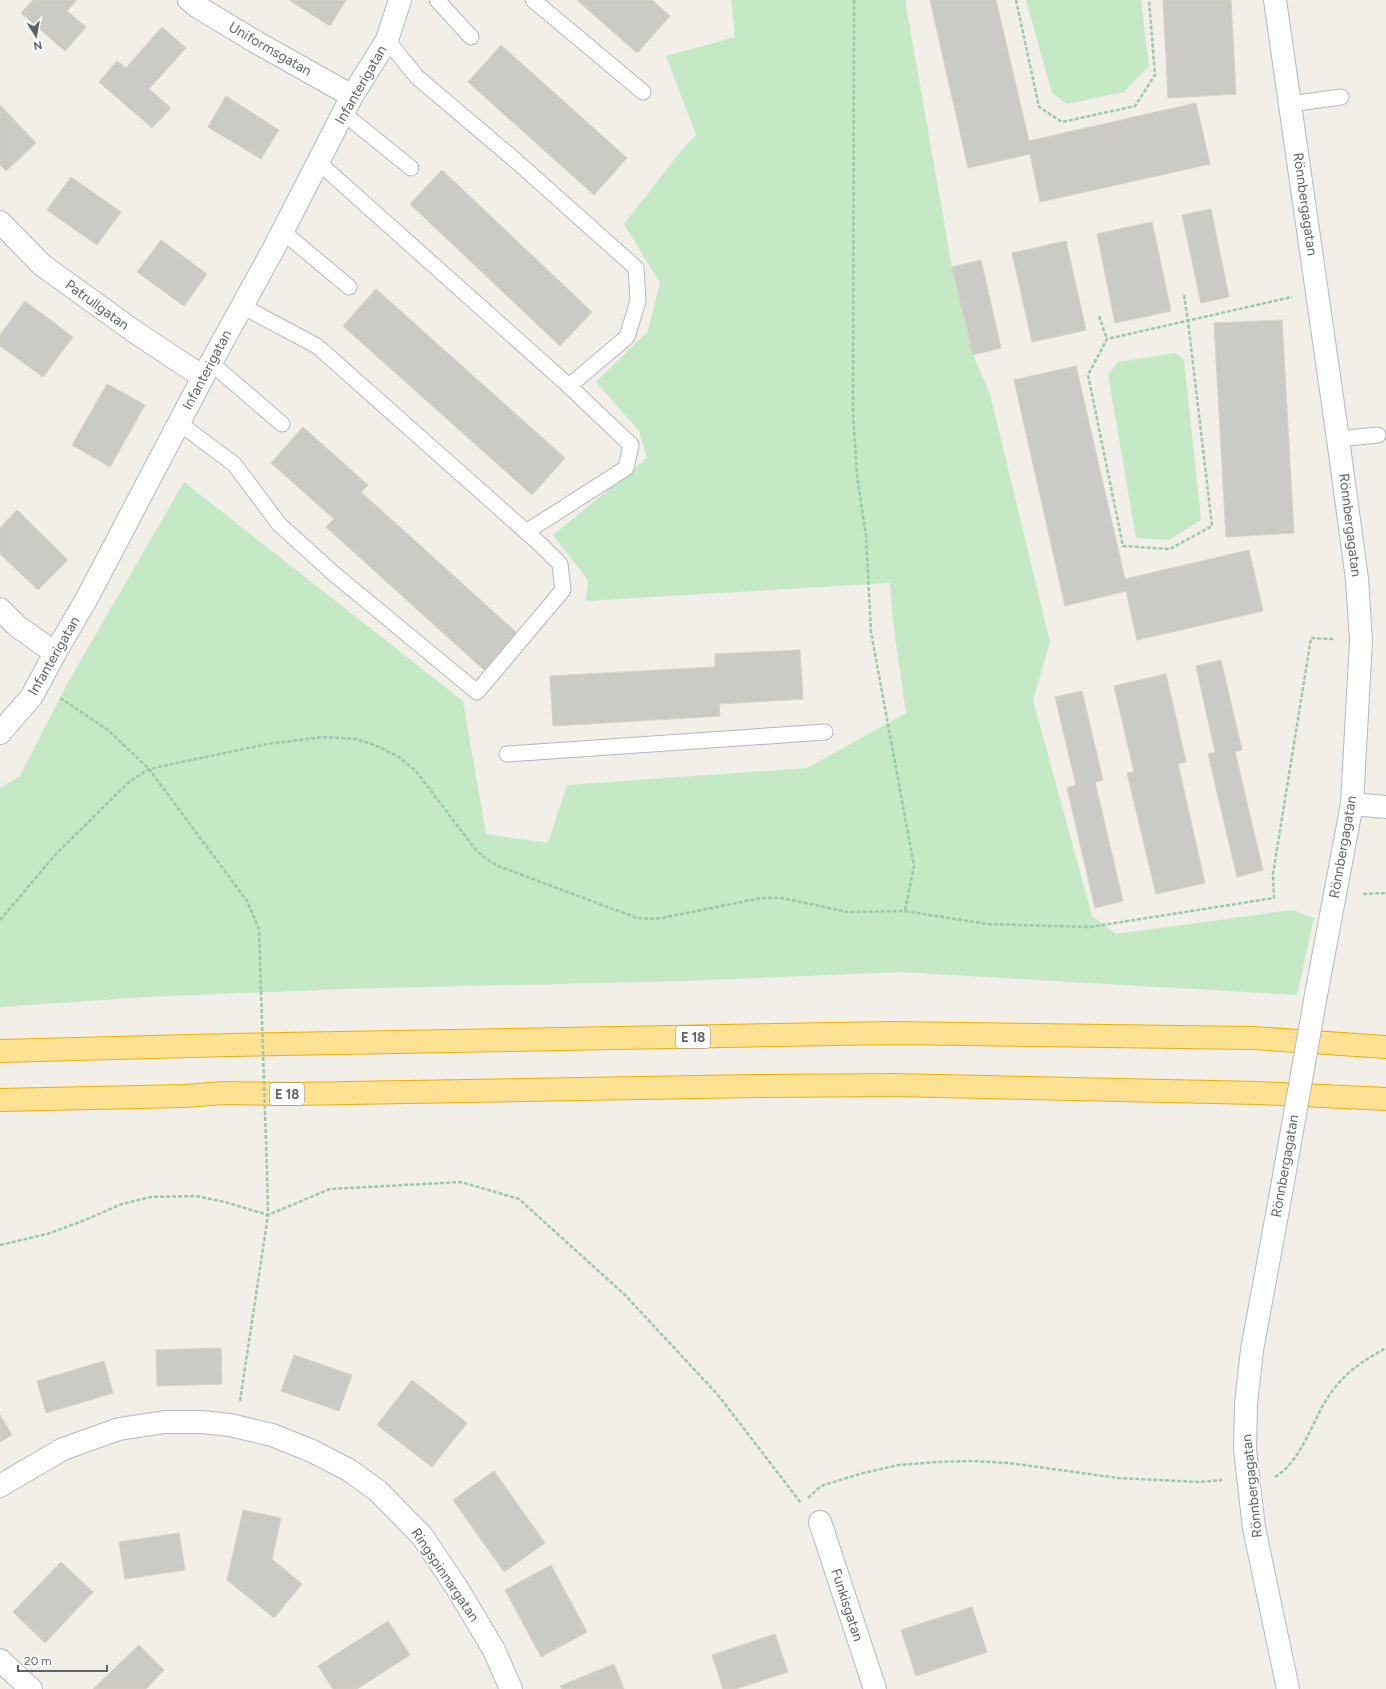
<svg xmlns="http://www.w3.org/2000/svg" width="1386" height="1689" font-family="Figtree,sans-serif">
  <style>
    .green { fill: #c5e8c5 }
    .building { fill: #cccac5; stroke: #d6d1c6 }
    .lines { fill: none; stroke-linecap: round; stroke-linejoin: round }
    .service-casing { stroke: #b5b8bc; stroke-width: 17 }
    .minor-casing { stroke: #b5b8bc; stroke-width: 24 }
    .tertiary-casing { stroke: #b5b8bc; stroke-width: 24 }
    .motorway-casing { stroke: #f9ab00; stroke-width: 24 }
    .path { stroke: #9cc7a9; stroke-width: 2.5; stroke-dasharray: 4 2; stroke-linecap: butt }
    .service { stroke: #fff; stroke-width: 15 }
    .minor { stroke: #fff; stroke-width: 22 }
    .tertiary { stroke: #fff; stroke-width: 22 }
    .motorway { stroke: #fde293; stroke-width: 22 }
    .tertiary-bridge-casing { stroke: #b5b8bc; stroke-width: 24; stroke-linecap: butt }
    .path-bridge { stroke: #9cc7a9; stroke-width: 2.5; stroke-dasharray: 4 2; stroke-linecap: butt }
    .tertiary-bridge { stroke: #fff; stroke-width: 22 }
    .labels { text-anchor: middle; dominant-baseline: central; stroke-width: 3.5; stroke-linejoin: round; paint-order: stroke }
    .shield { fill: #fff; stroke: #8f9295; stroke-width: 1 }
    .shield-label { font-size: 13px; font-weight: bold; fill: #5f6368 }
    .street-label { font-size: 14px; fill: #5f6368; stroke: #fff }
  </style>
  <rect width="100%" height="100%" fill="#f1efe8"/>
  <g class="green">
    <path d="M 731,0 L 905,0 L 952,267 L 973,355 L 990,394 L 1050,642 L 1033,700 L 1092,916 L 1116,934 L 1292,910 L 1314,918 L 1297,995 L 901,972 L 684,981 L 344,989 L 147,997 L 0,1007 L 0,788 L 20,776 L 67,684 L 184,482 L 463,701 L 486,834 L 548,843 L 567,785 L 807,768 L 906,713 L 893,622 L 890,583 L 586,601 L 588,580 L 553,535 L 647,458 L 639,431 L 596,382 L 648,331 L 660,283 L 624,224 L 681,151 L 696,135 L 666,56 L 735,37 Z"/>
    <path d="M 1026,0 L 1141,0 L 1149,66 L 1124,92 L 1067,104 L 1052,93 Z"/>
    <path d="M 1176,353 L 1184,360 L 1201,520 L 1169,540 L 1136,538 L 1108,374 L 1118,362 Z"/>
  </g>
  <g class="building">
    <path d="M 33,0 L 77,0 L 67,11 L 86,27 L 65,51 L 21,13 Z"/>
    <path d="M 289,0 L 346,0 L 330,26 Z"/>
    <path d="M 577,0 L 652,0 L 670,16 L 637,53 Z"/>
    <path d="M 930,0 L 996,0 L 1029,141 L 1196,103 L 1210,164 L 1040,202 L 1030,154 L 968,168 Z"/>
    <path d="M 1163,0 L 1231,0 L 1236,94 L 1168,98 Z"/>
    <path d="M 162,27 L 186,48 L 149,89 L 171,108 L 152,128 L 99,82 L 117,61 L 126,68 Z"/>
    <path d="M 501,45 L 627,158 L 594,195 L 468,82 Z"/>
    <path d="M 226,96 L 279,130 L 261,159 L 208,127 Z"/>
    <path d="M 0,105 L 36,143 L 6,171 L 0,165 Z"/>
    <path d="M 442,170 L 592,312 L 560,346 L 410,204 Z"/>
    <path d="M 71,177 L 121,212 L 97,245 L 47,210 Z"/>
    <path d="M 1211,209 L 1229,297 L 1201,303 L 1182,215 Z"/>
    <path d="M 1152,222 L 1171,311 L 1115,323 L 1097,234 Z"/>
    <path d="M 161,240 L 207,274 L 184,306 L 137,272 Z"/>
    <path d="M 1066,241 L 1086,330 L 1032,342 L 1012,253 Z"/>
    <path d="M 981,260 L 1001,348 L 973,355 L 952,267 Z"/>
    <path d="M 376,289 L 565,458 L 532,495 L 343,326 Z"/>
    <path d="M 25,301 L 73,337 L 43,377 L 0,346 L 0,335 Z"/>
    <path d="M 1282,320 L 1294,533 L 1226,537 L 1214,323 Z"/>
    <path d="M 1076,366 L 1125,579 L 1249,550 L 1263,611 L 1137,640 L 1126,591 L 1065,606 L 1014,380 Z"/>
    <path d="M 107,384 L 145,405 L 110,467 L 72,445 Z"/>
    <path d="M 303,427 L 368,485 L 361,492 L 517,633 L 484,670 L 326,527 L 334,519 L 271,463 Z"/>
    <path d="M 17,510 L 68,560 L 38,590 L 0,554 L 0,528 Z"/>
    <path d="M 800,650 L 803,699 L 719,704 L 720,716 L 553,726 L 550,676 L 715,667 L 715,654 Z"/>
    <path d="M 1221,660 L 1242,750 L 1235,752 L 1263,870 L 1237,877 L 1208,754 L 1215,752 L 1196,666 Z"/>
    <path d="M 1166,674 L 1186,762 L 1178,764 L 1205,883 L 1156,894 L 1127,773 L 1134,772 L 1114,686 Z"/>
    <path d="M 1082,691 L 1103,780 L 1095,782 L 1123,901 L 1095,908 L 1067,788 L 1076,785 L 1055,697 Z"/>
    <path d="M 221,1348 L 222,1384 L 157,1386 L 156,1350 Z"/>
    <path d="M 294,1355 L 352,1375 L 339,1411 L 281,1391 Z"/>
    <path d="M 104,1361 L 113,1393 L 46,1413 L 37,1381 Z"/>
    <path d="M 412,1380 L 467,1423 L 432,1467 L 377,1425 Z"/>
    <path d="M 0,1415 L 12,1435 L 0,1442 Z"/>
    <path d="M 494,1471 L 545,1543 L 504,1572 L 453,1500 Z"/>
    <path d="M 243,1510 L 281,1518 L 272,1559 L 302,1584 L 274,1618 L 227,1580 Z"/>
    <path d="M 179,1533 L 185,1570 L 125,1579 L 119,1542 Z"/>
    <path d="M 61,1562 L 93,1592 L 45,1643 L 13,1612 Z"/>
    <path d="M 551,1565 L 587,1632 L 541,1657 L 505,1590 Z"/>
    <path d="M 972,1607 L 987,1652 L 916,1676 L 901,1630 Z"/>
    <path d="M 388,1621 L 410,1655 L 357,1689 L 333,1689 L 318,1666 Z"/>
    <path d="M 775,1634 L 788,1672 L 736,1689 L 723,1689 L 712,1655 Z"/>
    <path d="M 139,1645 L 164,1670 L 146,1689 L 93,1689 Z"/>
    <path d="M 614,1664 L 624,1689 L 562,1689 L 560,1686 Z"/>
  </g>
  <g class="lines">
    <defs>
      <g id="service">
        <path d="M 437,0 L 471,37"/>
        <path d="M 533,0 L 643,92"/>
        <path d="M 387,40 L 417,77 L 515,160 L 636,268 L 638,301 L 627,337 L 569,386"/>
        <path d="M 1290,104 L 1341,97"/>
        <path d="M 343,113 L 411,168"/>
        <path d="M 318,162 L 569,386 L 631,445 L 626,468 L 526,532"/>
        <path d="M 282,231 L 349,287"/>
        <path d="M 211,363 L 282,424"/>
        <path d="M 179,423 L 234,464 L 279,524 L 333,573 L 477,692 L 563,590 L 560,564 L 540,544 L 317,346 L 242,306"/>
        <path d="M 1338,439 L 1378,435"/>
        <path d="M 507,754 L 825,732"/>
      </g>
      <g id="minor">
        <path d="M 189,0 L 198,7 L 256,42 L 352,96"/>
        <path d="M 0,222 L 42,265 L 135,332 L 203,377"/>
        <path d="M 0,609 L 17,626 L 55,653"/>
        <path d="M 0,733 L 32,696 L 55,653 L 86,600 L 203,377 L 273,250 L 352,96 L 387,40 L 400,0"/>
        <path d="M 1352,804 L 1386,807"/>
        <path d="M 0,1486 L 63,1449 L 119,1429 L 165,1422 L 202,1422 L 230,1425 L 272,1435 L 312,1451 L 349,1470 L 378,1491 L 422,1536 L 457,1588 L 494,1650 L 511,1689"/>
        <path d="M 820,1522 L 875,1689"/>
        <path d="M 0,1660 L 31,1689"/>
      </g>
      <g id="tertiary">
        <path d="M 1275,0 L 1338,439 L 1357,579 L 1361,640 L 1352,804 L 1316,995"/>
        <path d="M 1281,1193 L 1252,1350 L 1246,1404 L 1245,1450 L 1254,1528 L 1288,1689"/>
      </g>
      <g id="motorway">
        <path d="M 0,1051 L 230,1045 L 892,1033 L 1253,1038 L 1386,1047"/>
        <path d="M 0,1100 L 185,1096 L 224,1093 L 291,1094 L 757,1086 L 894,1085 L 1258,1093 L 1386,1099"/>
      </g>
    </defs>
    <use href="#service" class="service-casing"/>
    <use href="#minor" class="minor-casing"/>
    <use href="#tertiary" class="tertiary-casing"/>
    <use href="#motorway" class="motorway-casing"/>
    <g class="path">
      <path d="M 854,0 L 853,414 L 857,475 L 866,536 L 871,632 L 914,866 L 905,911"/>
      <path d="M 1016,0 L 1039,107 L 1062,122 L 1135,106 L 1155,75 L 1149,0"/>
      <path d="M 1184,295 L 1188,321 L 1212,526 L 1170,549 L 1123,546 L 1088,375 L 1107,339 L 1292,297"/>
      <path d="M 1099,316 L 1107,339"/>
      <path d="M 60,698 L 108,730 L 149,769 L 247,901 L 259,929 L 261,991"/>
      <path d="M 1363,894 L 1386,893"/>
      <path d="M 0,920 L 56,854 L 129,782 L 149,769 L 267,744 L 323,737 L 357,739 L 379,747 L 399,757 L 416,771 L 475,849 L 485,858 L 498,866 L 637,918 L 650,919 L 662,918 L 761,898 L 781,898 L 848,912 L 905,911 L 987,924 L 1090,927 L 1274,898 L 1273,874 L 1311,638 L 1334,639"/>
      <path d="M 0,1245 L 47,1234 L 80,1222 L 122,1204 L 151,1197 L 196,1196 L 225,1202 L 268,1215 L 330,1189 L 461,1182 L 519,1199 L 625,1295 L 718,1395 L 801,1503"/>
      <path d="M 240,1401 L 268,1215 L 267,1172"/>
      <path d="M 1275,1477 C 1305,1458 1312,1417 1333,1390 C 1347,1371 1366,1359 1386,1348"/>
      <path d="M 808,1498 L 821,1486 L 863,1473 L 899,1465 L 936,1462 L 972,1461 L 1009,1463 L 1118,1478 L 1199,1482 L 1222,1480"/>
    </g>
    <use href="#service" class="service"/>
    <use href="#minor" class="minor"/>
    <use href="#tertiary" class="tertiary"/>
    <use href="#motorway" class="motorway"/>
    <defs>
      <path id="tertiary-bridge" d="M 1281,1193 L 1316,995"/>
    </defs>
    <use href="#tertiary-bridge" class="tertiary-bridge-casing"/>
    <path class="path-bridge" d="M 261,991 L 267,1172"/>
    <use href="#tertiary-bridge" class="tertiary-bridge"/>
  </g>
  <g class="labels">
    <g class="shield">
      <rect x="676" y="1026" width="34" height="22" rx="3"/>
      <rect x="270" y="1083" width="34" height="22" rx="3"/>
    </g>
    <g class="shield-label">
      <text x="693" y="1037">E 18</text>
      <text x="287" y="1094">E 18</text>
    </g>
    <g class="street-label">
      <text transform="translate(270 49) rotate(30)">Uniformsgatan</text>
      <text transform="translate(361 85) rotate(-60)">Infanterigatan</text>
      <text transform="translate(1305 204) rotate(82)">Rönnbergagatan</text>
      <text transform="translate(97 305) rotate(36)">Patrullgatan</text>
      <text transform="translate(207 370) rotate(-62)">Infanterigatan</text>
      <text transform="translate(1350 525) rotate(83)">Rönnbergagatan</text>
      <text transform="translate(54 656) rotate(-60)">Infanterigatan</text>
      <text transform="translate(1343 847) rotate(-80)">Rönnbergagatan</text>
      <text transform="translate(1285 1166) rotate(-80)">Rönnbergagatan</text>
      <text transform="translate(1252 1486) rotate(-96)">Rönnbergagatan</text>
      <text transform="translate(445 1575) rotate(56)">Ringspinnargatan</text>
      <text transform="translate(847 1605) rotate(72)">Funkisgatan</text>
    </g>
  </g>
  <g transform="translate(36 36) rotate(169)" stroke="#ffffff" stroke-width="3" paint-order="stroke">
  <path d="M0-3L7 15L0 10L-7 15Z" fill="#5f6368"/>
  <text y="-6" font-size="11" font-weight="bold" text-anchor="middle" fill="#5f6368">N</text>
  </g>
  <path d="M18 1665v6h89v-6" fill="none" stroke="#5f6368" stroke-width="2"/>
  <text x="24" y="1665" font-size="12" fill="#5f6368" stroke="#ffffff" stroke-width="3" paint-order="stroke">20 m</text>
</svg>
